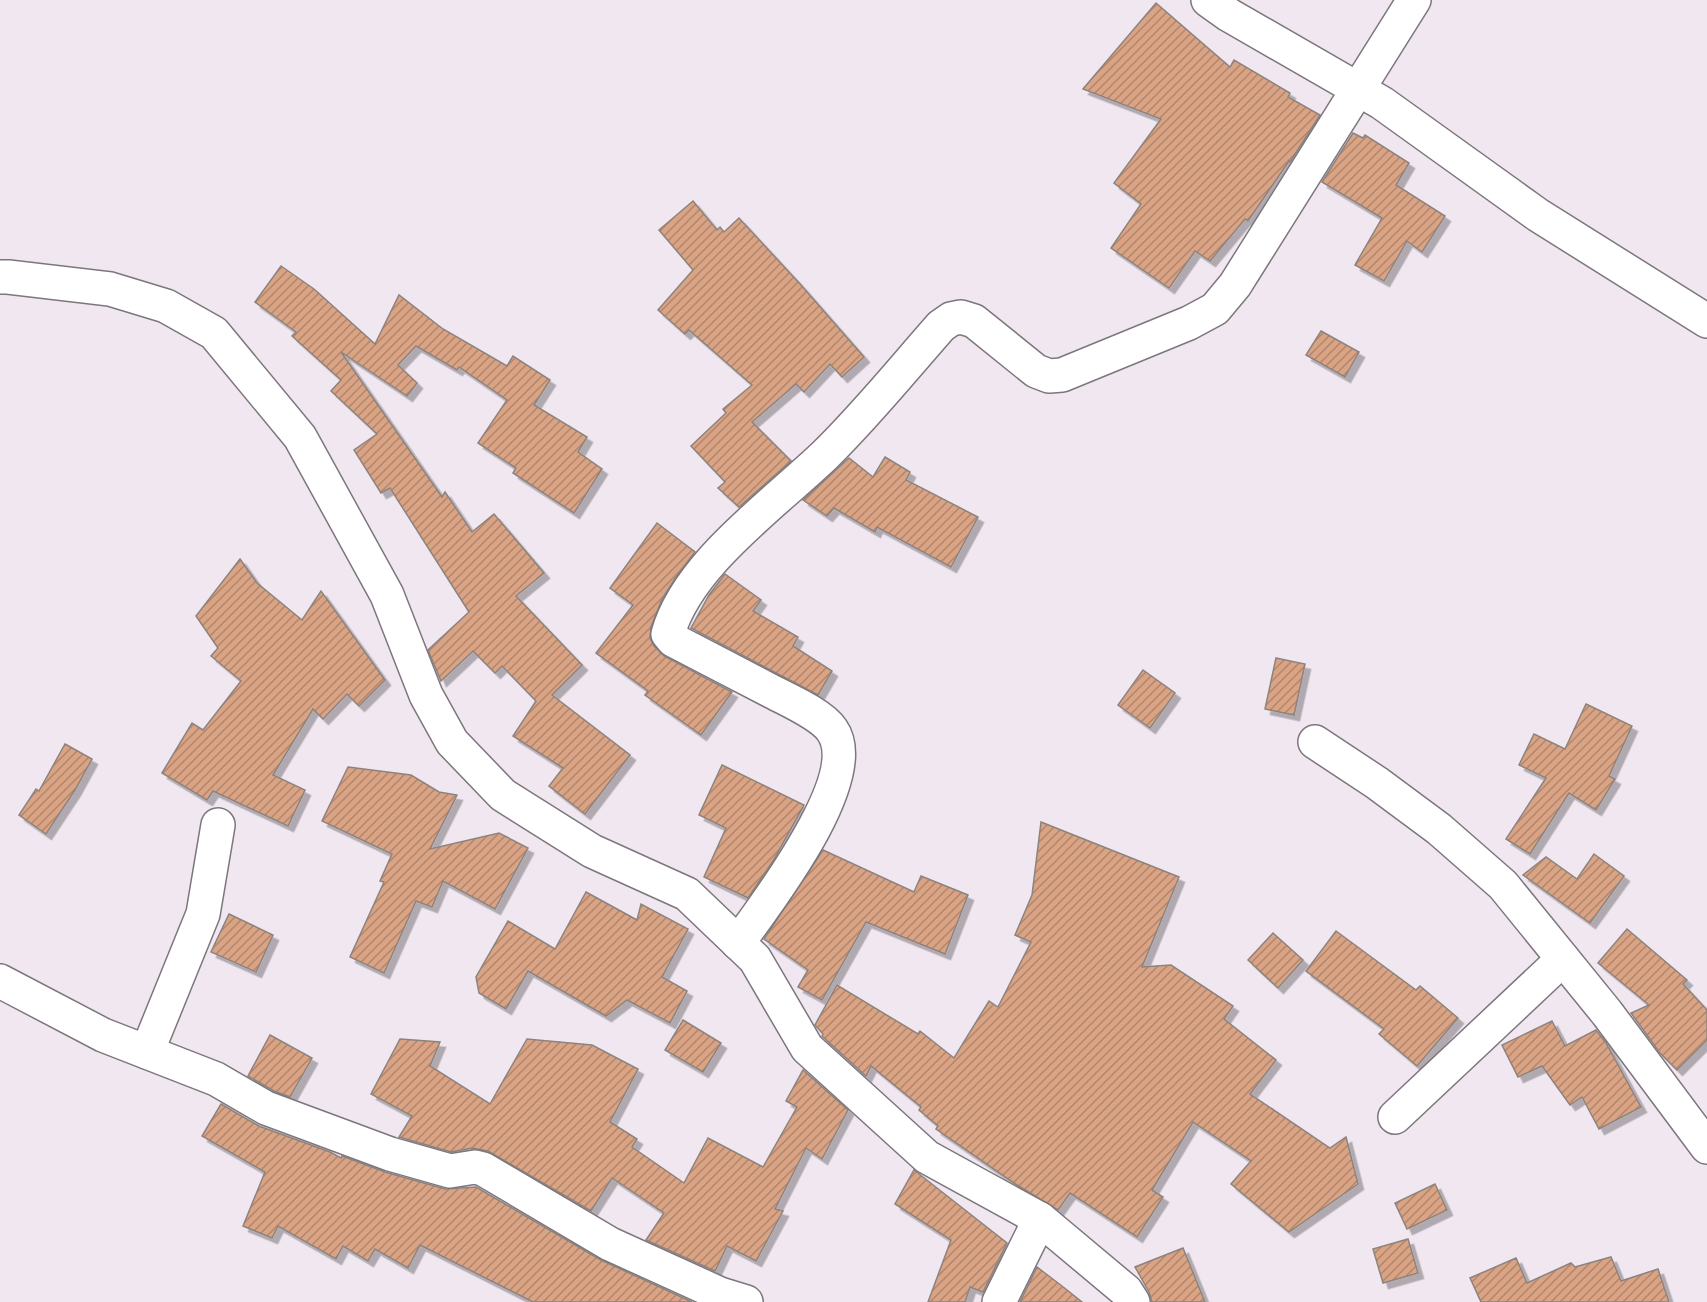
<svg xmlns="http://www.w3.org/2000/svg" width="1707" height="1302" font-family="'Open Sans',sans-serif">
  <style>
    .building { fill: url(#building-hatch); stroke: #8d837e; stroke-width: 1.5; filter: url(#shadow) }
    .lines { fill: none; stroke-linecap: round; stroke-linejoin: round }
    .minor-casing { stroke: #7d767d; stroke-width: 36 }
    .minor { stroke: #fff; stroke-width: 33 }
  </style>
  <defs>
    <pattern id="building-hatch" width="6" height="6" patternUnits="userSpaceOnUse" patternTransform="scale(1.5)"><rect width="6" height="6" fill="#daa484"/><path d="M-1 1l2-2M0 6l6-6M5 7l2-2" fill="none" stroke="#b2866d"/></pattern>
    <filter id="shadow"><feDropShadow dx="5.5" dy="5.5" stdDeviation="0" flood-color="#0004"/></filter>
  </defs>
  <rect width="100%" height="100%" fill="#f0e7f0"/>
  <g class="building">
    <path d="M 1156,3 L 1230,67 L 1234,60 L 1290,93 L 1288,97 L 1320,115 L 1290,162 L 1289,161 L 1248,221 L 1245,219 L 1210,261 L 1195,251 L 1169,288 L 1111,248 L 1141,204 L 1114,183 L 1161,119 L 1083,89 Z"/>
    <path d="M 1353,133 L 1363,138 L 1365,135 L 1409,163 L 1396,185 L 1445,216 L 1422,252 L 1407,241 L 1384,281 L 1355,265 L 1382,218 L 1322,182 Z"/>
    <path d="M 693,201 L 717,230 L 720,227 L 724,232 L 739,218 L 801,285 L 864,357 L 842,377 L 830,364 L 804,392 L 796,384 L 752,422 L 791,461 L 739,507 L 718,488 L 725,482 L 691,446 L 726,413 L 723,409 L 752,385 L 689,330 L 685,334 L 658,310 L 693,270 L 659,230 Z"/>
    <path d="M 281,266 L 314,289 L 375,344 L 399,295 L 443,329 L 507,366 L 513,356 L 550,380 L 534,405 L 587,437 L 578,452 L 602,469 L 574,513 L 513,473 L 516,468 L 478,443 L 507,400 L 459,367 L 457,370 L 416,346 L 398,365 L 417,383 L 407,396 L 341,352 L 442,497 L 445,492 L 472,532 L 494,514 L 544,573 L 516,596 L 582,665 L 552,695 L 630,755 L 585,814 L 549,786 L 563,768 L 513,736 L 536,701 L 502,666 L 495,673 L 473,651 L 441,681 L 428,650 L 469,612 L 390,488 L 381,493 L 354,450 L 377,434 L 331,391 L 341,380 L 292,336 L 296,332 L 255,302 Z"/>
    <path d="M 1321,331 L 1359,352 L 1345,377 L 1306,355 Z"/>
    <path d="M 885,457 L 910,472 L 906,480 L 978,517 L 951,567 L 877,527 L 875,532 L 834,508 L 827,516 L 803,500 L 849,458 L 873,477 Z"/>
    <path d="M 657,523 L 695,552 L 678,574 L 662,599 L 651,627 L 650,638 L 654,646 L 664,656 L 732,692 L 701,735 L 645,695 L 648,691 L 596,653 L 633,605 L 610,588 Z"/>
    <path d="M 240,559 L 257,583 L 302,620 L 321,591 L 385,680 L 359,706 L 347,694 L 323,719 L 313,709 L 273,775 L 305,790 L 288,826 L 213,791 L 207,800 L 162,773 L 192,723 L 203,730 L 241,681 L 211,656 L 218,648 L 196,616 Z"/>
    <path d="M 725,574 L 761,600 L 753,611 L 798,637 L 793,646 L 832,671 L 818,695 L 691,628 L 709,595 Z"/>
    <path d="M 1276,658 L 1305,664 L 1294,715 L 1265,709 Z"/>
    <path d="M 1143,670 L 1175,693 L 1150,728 L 1118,705 Z"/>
    <path d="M 1586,704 L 1632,726 L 1609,776 L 1615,779 L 1596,810 L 1569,793 L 1530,854 L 1506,839 L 1546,778 L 1519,765 L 1534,734 L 1565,749 Z"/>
    <path d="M 65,744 L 92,759 L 75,790 L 46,834 L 19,815 L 36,789 L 39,791 Z"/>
    <path d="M 722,765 L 804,805 L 773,861 L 748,898 L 704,877 L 726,828 L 699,815 Z"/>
    <path d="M 348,767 L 411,775 L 439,792 L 457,795 L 430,849 L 499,833 L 528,848 L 495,909 L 443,881 L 432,907 L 416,901 L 384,973 L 350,957 L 384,882 L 380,881 L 392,854 L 322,821 Z"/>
    <path d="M 1041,822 L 1179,877 L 1142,967 L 1171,965 L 1233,1006 L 1224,1019 L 1276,1060 L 1250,1094 L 1330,1148 L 1346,1137 L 1358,1184 L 1289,1232 L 1231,1184 L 1251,1161 L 1193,1122 L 1152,1190 L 1163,1197 L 1137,1237 L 1070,1193 L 1058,1210 L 1017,1185 L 936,1129 L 938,1126 L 919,1110 L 921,1107 L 871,1066 L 866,1076 L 822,1036 L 823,1034 L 815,1025 L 837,985 L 918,1034 L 920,1031 L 954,1058 L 989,1001 L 998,1007 L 1031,942 L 1015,935 L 1032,895 Z"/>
    <path d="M 823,850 L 914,892 L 921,876 L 968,895 L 945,954 L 866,922 L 822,1000 L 798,987 L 808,970 L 764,939 Z"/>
    <path d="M 1594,854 L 1624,876 L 1590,923 L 1523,875 L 1546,857 L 1577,879 Z"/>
    <path d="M 586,892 L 637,920 L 641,904 L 688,929 L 662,977 L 687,991 L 670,1023 L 627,1000 L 606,1016 L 528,971 L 506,1009 L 479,993 L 476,977 L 508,921 L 555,949 Z"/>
    <path d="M 229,914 L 273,935 L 256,972 L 211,952 Z"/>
    <path d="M 1627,929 L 1687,980 L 1683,984 L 1707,1010 L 1707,1040 L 1677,1070 L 1660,1053 L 1631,1013 L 1649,1005 L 1598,963 Z"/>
    <path d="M 1336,931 L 1416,990 L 1420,986 L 1458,1018 L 1417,1066 L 1379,1034 L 1384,1029 L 1306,971 Z"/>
    <path d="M 1273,933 L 1303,960 L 1278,988 L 1248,960 Z"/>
    <path d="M 683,1020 L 721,1043 L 703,1072 L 665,1050 Z"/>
    <path d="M 1552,1021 L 1565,1046 L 1596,1030 L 1606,1043 L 1641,1107 L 1599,1129 L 1582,1097 L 1570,1105 L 1542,1066 L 1518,1077 L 1502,1045 Z"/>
    <path d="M 270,1035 L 312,1058 L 290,1097 L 274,1091 L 248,1076 Z"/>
    <path d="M 400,1039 L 440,1042 L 430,1066 L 490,1104 L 527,1039 L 592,1045 L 638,1069 L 610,1122 L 637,1139 L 632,1147 L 684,1183 L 708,1138 L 763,1167 L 797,1107 L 786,1101 L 803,1070 L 848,1110 L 822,1159 L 806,1148 L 775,1209 L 783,1211 L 756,1261 L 727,1246 L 715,1271 L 646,1240 L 664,1213 L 612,1178 L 591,1211 L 488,1151 L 472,1148 L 451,1152 L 399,1137 L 412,1116 L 371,1094 Z"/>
    <path d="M 221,1104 L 259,1126 L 330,1152 L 341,1158 L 342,1156 L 385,1172 L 445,1189 L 476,1187 L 601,1260 L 692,1302 L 533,1302 L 420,1245 L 408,1268 L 375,1249 L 368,1261 L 343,1246 L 336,1259 L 278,1226 L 272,1238 L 243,1226 L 265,1172 L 202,1136 Z"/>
    <path d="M 914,1170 L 1007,1243 L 983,1292 L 970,1287 L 965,1302 L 928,1302 L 951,1240 L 895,1204 Z"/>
    <path d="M 1435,1184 L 1447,1210 L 1407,1229 L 1395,1203 Z"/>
    <path d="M 1408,1239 L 1418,1273 L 1383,1283 L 1373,1249 Z"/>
    <path d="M 1183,1248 L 1205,1302 L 1152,1302 L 1149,1292 L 1135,1267 Z"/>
    <path d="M 1611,1257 L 1621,1281 L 1658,1269 L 1669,1302 L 1481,1302 L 1470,1278 L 1516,1258 L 1527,1283 L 1571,1263 L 1575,1267 Z"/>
    <path d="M 1037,1267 L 1062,1286 L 1082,1302 L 1020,1302 Z"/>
  </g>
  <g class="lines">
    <defs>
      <g id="minor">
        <path d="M 1208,0 L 1229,15 L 1382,103 L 1538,215 L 1707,321"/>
        <path d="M 0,277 L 8,277 L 110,289 L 166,306 L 214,333 L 300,437 L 387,595 L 426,695 L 452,742 L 503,795 L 592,851 L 687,894 L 755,959 L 807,1048 L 927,1157 L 1040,1219 L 1126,1291 L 1133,1302"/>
        <path d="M 1315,742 L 1377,783 L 1439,829 L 1503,885 L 1607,1013 L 1707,1147"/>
        <path d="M 738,943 C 766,904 865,777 832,730 C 821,714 788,700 771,691 C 738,674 706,657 673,640 L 668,634 C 687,565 774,504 825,455 C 866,415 903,369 941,326 L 951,319 L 961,317 L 974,321 L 1036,371 L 1049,376 L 1062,375 L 1189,323 L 1215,309 L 1235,285 L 1414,0"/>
        <path d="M 0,981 L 103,1035 L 216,1079 L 266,1108 L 390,1154 L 450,1171 L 475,1167 L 483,1169 L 610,1244 L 720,1294 L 746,1302"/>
        <path d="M 147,1052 L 203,914 L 218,825"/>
        <path d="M 1395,1117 L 1563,959"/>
        <path d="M 999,1302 L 1040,1219"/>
      </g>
    </defs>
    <use href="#minor" class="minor-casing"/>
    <use href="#minor" class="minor"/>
  </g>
</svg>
